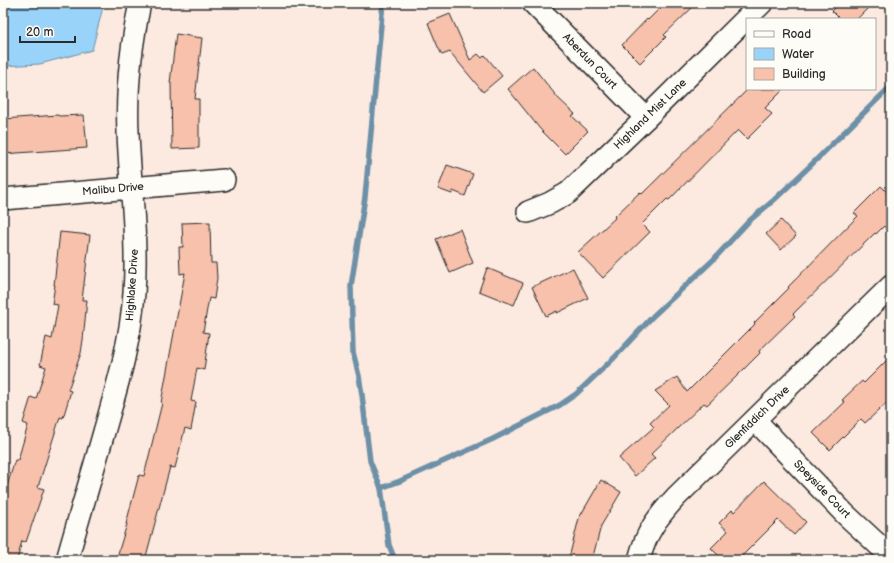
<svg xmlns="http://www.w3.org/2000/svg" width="894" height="563" font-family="'Balsamiq Sans',sans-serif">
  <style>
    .water { fill: #99d3f9; stroke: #6d90a7 }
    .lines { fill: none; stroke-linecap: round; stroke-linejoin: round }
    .stream { stroke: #6d90a7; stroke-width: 5.5 }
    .building { fill: #f8c1ab; stroke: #2b2b2b }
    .minor-casing { stroke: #2b2b2b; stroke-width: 24 }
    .minor { stroke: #fdfcf7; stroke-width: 21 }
    .labels { text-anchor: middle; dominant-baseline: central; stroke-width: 3; stroke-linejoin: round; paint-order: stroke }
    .street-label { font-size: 11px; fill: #2b2b2b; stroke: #fdfcf7 }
  </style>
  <rect width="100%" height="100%" fill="#fceae0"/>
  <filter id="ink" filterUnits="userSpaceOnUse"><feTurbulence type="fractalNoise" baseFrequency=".025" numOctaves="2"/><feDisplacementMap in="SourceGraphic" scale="8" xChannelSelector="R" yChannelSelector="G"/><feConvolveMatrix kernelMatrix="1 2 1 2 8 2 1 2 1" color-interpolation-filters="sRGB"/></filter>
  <g filter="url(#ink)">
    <path class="water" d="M 3,3 L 104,3 L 92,50 L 40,64 L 3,66 Z"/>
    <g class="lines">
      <g class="stream">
        <path d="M 383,3 L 365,197 L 351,286 L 353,352 L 359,376 L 362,395 L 370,461 L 381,488 L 389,545 L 395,560"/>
        <path d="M 381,488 L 400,481 L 493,439 L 560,405 L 576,394 L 614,358 L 653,316 L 712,261 L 749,221 L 774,200 L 810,166 L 891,86"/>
      </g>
    </g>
    <g class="building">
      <path d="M 665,3 L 697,3 L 664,35 L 666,37 L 640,63 L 622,45 L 647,19 L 648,20 Z"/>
      <path d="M 840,3 L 873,3 L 857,19 L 840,19 L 832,11 Z"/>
      <path d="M 450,14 L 470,60 L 478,54 L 482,58 L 485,55 L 502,76 L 483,92 L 450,52 L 442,55 L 438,47 L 428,23 Z"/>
      <path d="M 176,34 L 202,38 L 195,99 L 199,99 L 199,148 L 172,149 L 171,83 L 170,83 Z"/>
      <path d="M 533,67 L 558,98 L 575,114 L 572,116 L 588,131 L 565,154 L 540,129 L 508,89 Z"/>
      <path d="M 748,89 L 784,89 L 765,108 L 772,114 L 747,139 L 738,130 L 669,200 L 667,199 L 642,224 L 650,232 L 603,278 L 578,252 L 615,218 L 614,217 L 640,192 L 642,194 Z"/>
      <path d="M 58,115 L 59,116 L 84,115 L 87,148 L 3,154 L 3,119 Z"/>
      <path d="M 447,165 L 473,174 L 465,196 L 453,191 L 452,194 L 438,189 Z"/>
      <path d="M 881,186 L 891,196 L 891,234 L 884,226 L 876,234 L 875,233 L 793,314 L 795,316 L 759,351 L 760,353 L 739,374 L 707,405 L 704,403 L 651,454 L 655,458 L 635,476 L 619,458 L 654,427 L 650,423 L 669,405 L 655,391 L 677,377 L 687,392 L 755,324 L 754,323 L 789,288 L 788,287 L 858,216 L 854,213 Z"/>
      <path d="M 781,220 L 796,236 L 781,250 L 766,234 Z"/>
      <path d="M 210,222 L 211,263 L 216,263 L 217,278 L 214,299 L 209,298 L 203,332 L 209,333 L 204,370 L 197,368 L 191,401 L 196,402 L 191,430 L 185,428 L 175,468 L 170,467 L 145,560 L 116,560 L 127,524 L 126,524 L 139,475 L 144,476 L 162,403 L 161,403 L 185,273 L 180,274 L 179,247 L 183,247 L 182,223 Z"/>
      <path d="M 460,229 L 473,263 L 450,273 L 436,239 Z"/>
      <path d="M 60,232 L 90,235 L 82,300 L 87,300 L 83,340 L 81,353 L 68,390 L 71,391 L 66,408 L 63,418 L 60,417 L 38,487 L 44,489 L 26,542 L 22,541 L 17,560 L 3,560 L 3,499 L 15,460 L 18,460 L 28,425 L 23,423 L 31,397 L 36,399 L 46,367 L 40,365 L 46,337 L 52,339 L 58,305 L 52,304 L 55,285 L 54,285 Z"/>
      <path d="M 487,268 L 523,283 L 514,305 L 479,291 Z"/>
      <path d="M 573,268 L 588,298 L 557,313 L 557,311 L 546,316 L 532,287 Z"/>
      <path d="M 891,356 L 891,399 L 865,423 L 861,419 L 830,450 L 813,433 L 845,402 L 842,400 L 862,381 L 864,383 Z"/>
      <path d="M 601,480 L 621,492 L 601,526 L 592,560 L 577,560 L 569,558 L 579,518 Z"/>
      <path d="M 764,481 L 806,522 L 794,535 L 778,520 L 738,560 L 723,560 L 711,548 L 728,531 L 719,523 L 732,510 L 734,512 Z"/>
    </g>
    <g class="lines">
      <defs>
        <g id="minor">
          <path d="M 533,3 L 646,118"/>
          <path d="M 3,199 L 224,180"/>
          <path d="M 528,212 L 550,203 L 568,193 L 646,118 L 762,3"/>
          <path d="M 755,420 L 845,514 L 885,551 L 891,555"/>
          <path d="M 67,560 C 79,517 92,475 104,432 C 117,387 131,340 134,293 C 138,239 130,186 128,132 C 126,89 131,46 140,3"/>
          <path d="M 639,560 C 646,532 657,518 676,497 L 891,286"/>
        </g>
      </defs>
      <use href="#minor" class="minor-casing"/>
      <use href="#minor" class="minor"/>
    </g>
  </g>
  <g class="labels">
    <g class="street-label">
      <text transform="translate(590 61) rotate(46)">Aberdun Court</text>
      <text transform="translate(650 114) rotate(-44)">Highland Mist Lane</text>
      <text transform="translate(113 189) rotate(-5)">Malibu Drive</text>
      <text transform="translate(132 285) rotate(-86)">Highlake Drive</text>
      <text transform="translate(757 417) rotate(-44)">Glenfiddich Drive</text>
      <text transform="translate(822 489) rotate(46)">Speyside Court</text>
    </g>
  </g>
  <rect width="894" height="563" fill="none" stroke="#fdfcf7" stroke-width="16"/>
  <rect x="8" y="8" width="878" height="547" fill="none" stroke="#2b2b2b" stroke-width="1.5" filter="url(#ink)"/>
  <rect x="746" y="18" width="130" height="72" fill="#fdfcf7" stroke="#a9a8a5"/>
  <rect x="754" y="31" width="20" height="6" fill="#fdfcf7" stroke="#a9a8a5"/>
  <text x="782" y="38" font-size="12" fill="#2b2b2b">Road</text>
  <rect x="754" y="48" width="20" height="12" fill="#99d3f9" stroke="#a9a8a5"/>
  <text x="782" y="58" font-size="12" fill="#2b2b2b">Water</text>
  <rect x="754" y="68" width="20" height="12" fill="#f8c1ab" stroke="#a9a8a5"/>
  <text x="782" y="78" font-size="12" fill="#2b2b2b">Building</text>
  <path d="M20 36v6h55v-6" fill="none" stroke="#2b2b2b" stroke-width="2"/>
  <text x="26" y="36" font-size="12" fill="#2b2b2b" stroke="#fdfcf7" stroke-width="3" paint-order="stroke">20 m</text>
</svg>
